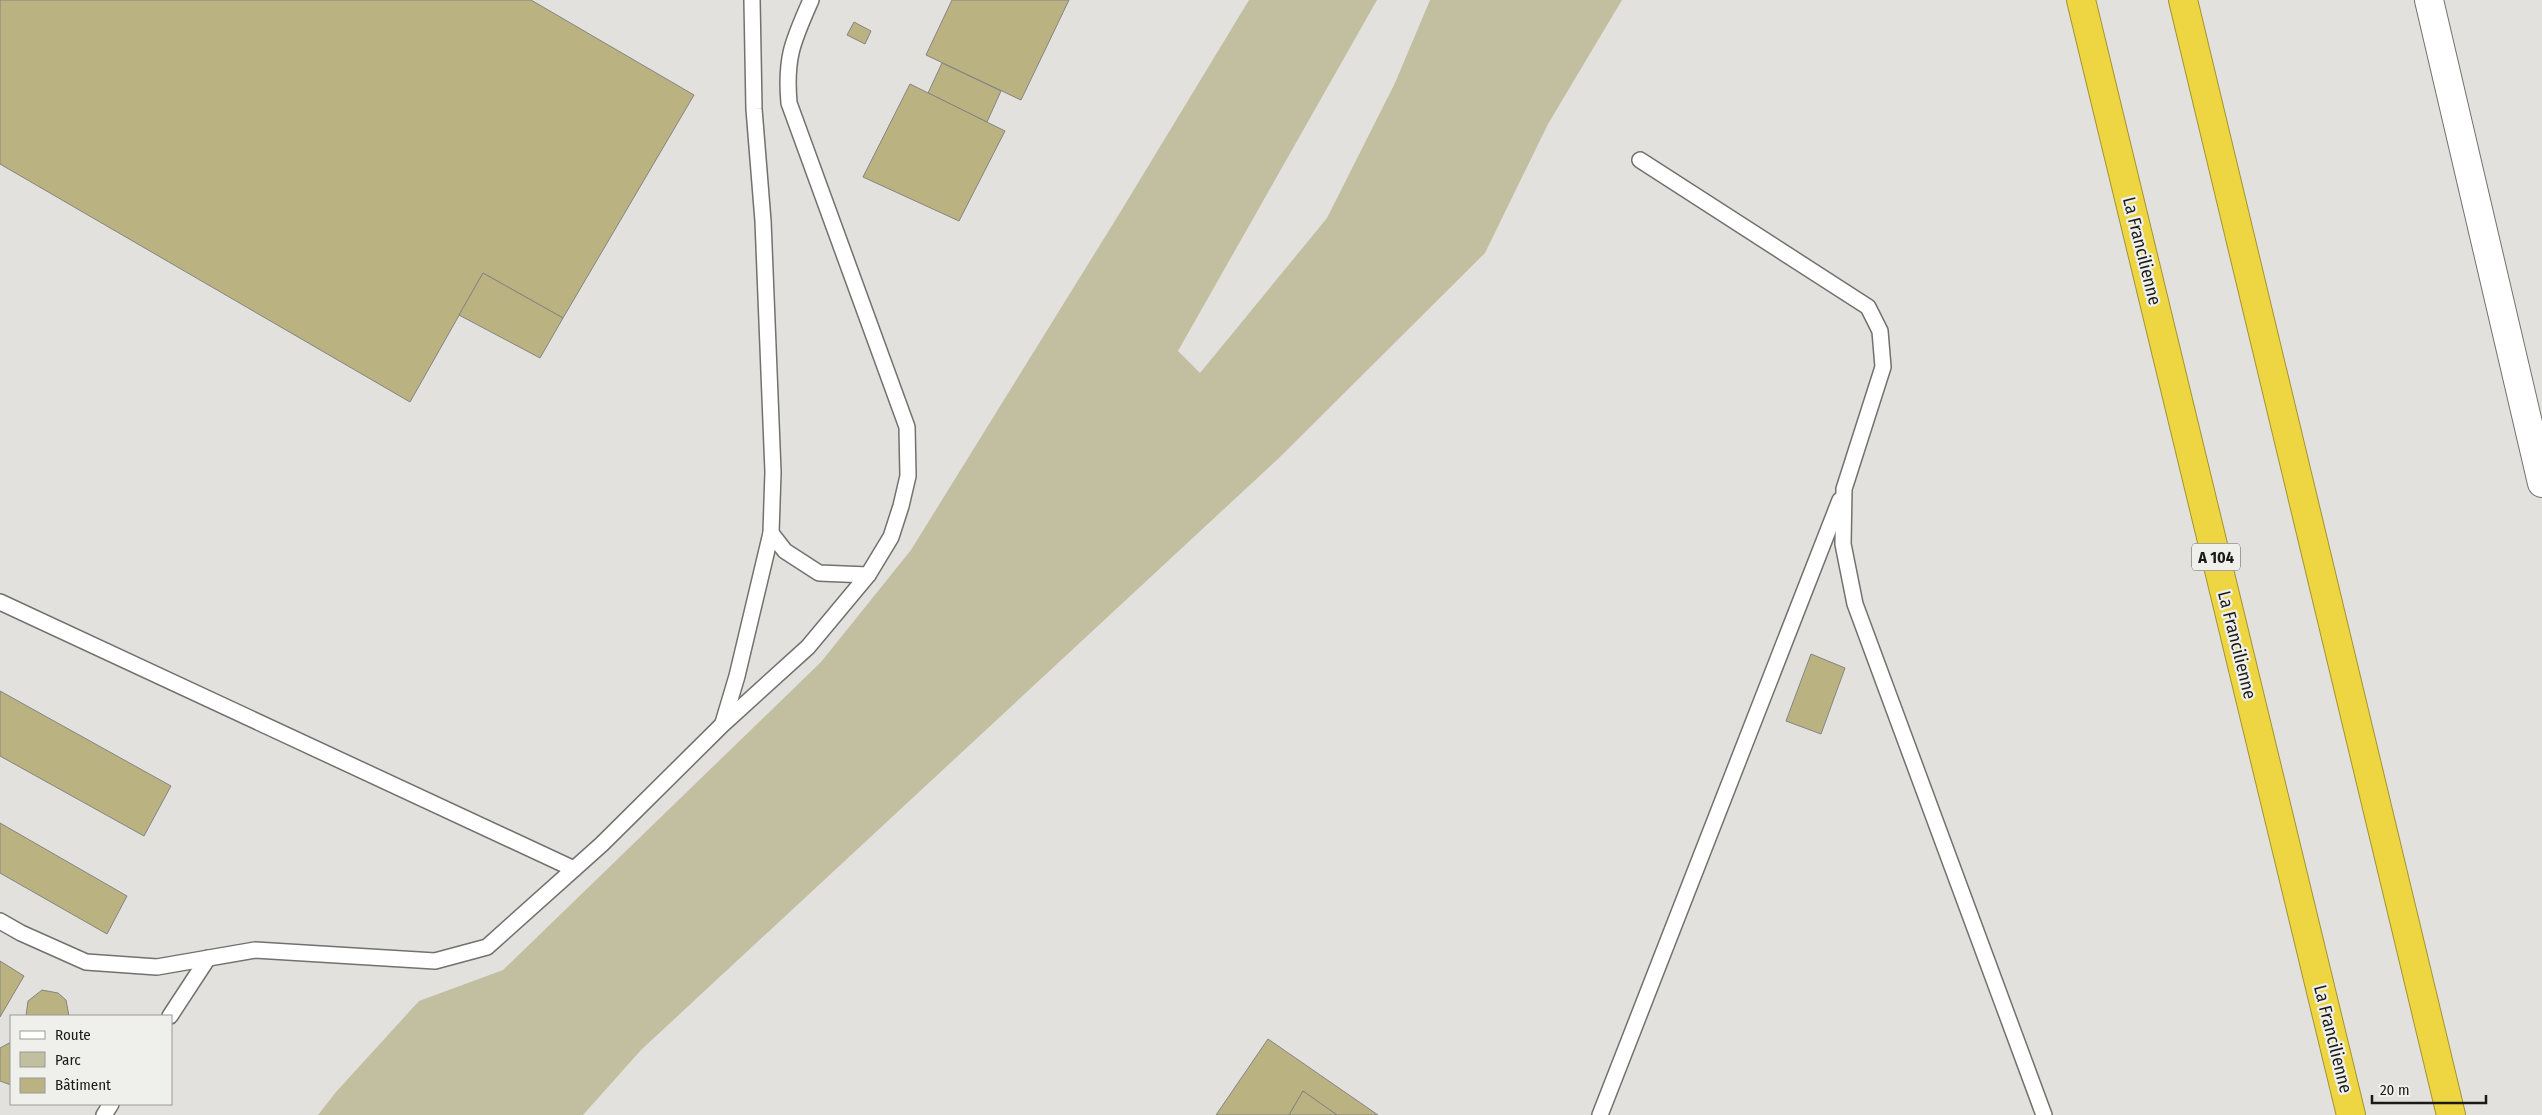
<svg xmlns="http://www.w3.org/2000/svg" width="2542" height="1115" font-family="'Fira Sans Condensed',sans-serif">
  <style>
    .green { fill: #c2bea0 }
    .building { fill: #bab281; stroke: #858481 }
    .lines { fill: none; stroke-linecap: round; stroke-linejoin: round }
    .lane-casing { stroke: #72716e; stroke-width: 18 }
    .street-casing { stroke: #72716e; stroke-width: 30 }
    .highway-casing { stroke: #a39433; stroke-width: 30 }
    .lane { stroke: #fff; stroke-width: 15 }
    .street { stroke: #fff; stroke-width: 28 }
    .highway { stroke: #edd641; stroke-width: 28 }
    .labels { text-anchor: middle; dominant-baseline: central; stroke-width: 4.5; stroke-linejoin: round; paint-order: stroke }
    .shield { fill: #efefeb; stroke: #5a5a58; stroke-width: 1 }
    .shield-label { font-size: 16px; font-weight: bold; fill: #1a1a19 }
    .street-label { font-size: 18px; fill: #1a1a19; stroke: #efefeb }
  </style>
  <rect width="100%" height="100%" fill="#e2e1de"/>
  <path class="green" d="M 1249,0 L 1377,0 L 1178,351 L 1200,373 L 1327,218 L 1395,83 L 1430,0 L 1622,0 L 1548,124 L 1485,253 L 1280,457 L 641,1050 L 583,1115 L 318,1115 L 336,1092 L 419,1001 L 503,970 L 821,662 L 911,550 L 1121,211 Z"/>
  <g class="building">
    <path d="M 0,0 L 531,0 L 694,95 L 563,318 L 483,273 L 410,402 L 0,164 Z"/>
    <path d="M 952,0 L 1069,0 L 1021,100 L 926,55 Z"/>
    <path d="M 854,22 L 871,31 L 865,44 L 847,35 Z"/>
    <path d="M 942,63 L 1001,91 L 987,122 L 928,93 Z"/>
    <path d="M 910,84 L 1005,131 L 959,221 L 863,177 Z"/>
    <path d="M 483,273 L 563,318 L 540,358 L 459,315 Z"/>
    <path d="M 1811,654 L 1845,668 L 1821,734 L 1786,721 Z"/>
    <path d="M 0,691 L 171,786 L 144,836 L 0,756 Z"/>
    <path d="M 0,823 L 127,896 L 107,934 L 0,873 Z"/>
    <path d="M 0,961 L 24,976 L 0,1017 Z"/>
    <path d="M 42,990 L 58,993 L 66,1000 L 69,1016 L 26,1016 L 28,1001 Z"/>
    <path d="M 1268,1039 L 1378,1115 L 1337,1115 L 1303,1091 L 1289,1115 L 1216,1115 Z"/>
    <path d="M 11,1042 L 11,1085 L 0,1081 L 0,1048 Z"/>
    <path d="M 1303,1091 L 1337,1115 L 1289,1115 Z"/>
  </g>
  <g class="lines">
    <defs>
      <g id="lane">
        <path d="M 1640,160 L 1868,307 L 1880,331 L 1883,367 L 1844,489 L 1843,544 L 1855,604 L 2044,1115"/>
        <path d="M 771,533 L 785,551 L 819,573 L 868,575"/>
        <path d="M 0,602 L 574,869"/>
        <path d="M 723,723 L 737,676 L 771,533 L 773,472 L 763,221 L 754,109 L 752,0"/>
        <path d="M 0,921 L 21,933 L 86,962 L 157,967 L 255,950 L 435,961 L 487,947 L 602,844 L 722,725 L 808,647 L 868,575 L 891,537 L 901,506 L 908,476 L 907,427 L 789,103 C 785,57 793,41 811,0"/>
        <path d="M 170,1016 L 208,958"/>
        <path d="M 104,1115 L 111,1104"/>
        <path d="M 1600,1115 L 1840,500"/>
      </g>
      <path id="street" d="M 2429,0 L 2542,483"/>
      <g id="highway">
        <path d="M 2081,0 L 2351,1115"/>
        <path d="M 2183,0 L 2451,1115"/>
      </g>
    </defs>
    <use href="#lane" class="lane-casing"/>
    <use href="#street" class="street-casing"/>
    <use href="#highway" class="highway-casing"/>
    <use href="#lane" class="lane"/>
    <use href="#street" class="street"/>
    <use href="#highway" class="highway"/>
  </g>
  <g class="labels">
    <rect class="shield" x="2192" y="543.5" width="48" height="27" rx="4"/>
    <g class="shield-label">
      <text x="2216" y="557">A 104</text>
    </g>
    <g class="street-label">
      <text transform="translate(2142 251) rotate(76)">La Francilienne</text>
      <text transform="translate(2237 645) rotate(76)">La Francilienne</text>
      <text transform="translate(2333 1039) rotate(76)">La Francilienne</text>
    </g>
  </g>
  <rect x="10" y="1015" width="162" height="90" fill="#efefeb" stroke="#9a9a97"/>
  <rect x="20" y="1031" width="25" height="8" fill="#ffffff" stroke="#9a9a97"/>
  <text x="55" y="1040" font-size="15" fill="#1a1a19">Route</text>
  <rect x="20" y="1052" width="25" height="15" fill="#c2bea0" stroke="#9a9a97"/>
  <text x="55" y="1065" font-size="15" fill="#1a1a19">Parc</text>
  <rect x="20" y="1078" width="25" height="15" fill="#bab281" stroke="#9a9a97"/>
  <text x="55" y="1090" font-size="15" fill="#1a1a19">Bâtiment</text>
  <path d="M2372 1095v8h114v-8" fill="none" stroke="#1a1a19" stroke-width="2.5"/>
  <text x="2380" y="1095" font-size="15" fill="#1a1a19" stroke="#efefeb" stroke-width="4" paint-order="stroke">20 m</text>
</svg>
